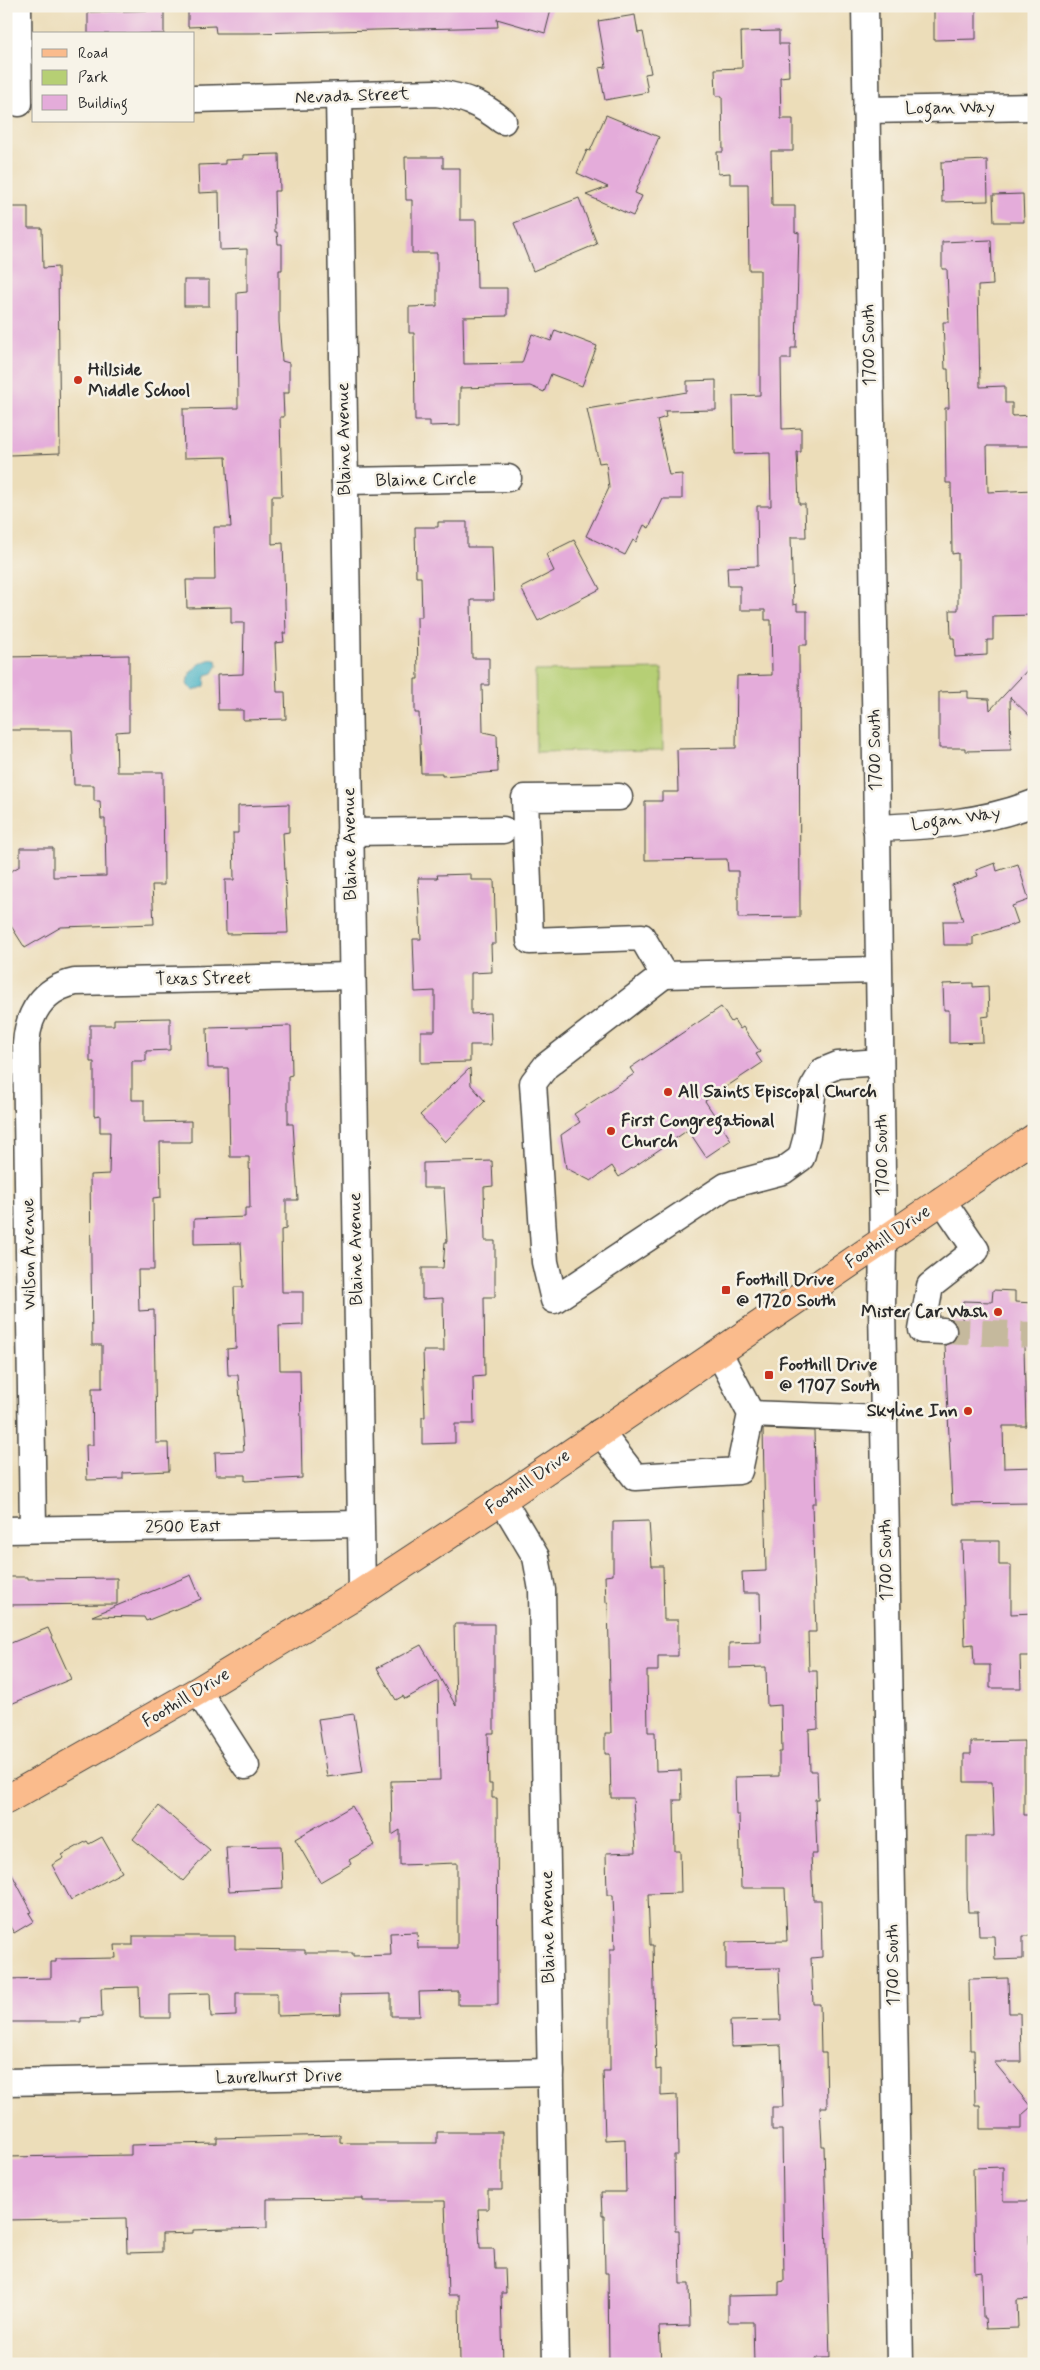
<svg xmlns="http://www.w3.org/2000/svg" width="1040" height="2370" font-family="Mynerve,sans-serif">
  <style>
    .green { fill: #b6cf74; stroke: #707d50 }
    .water { fill: #47b2c5; stroke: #396e78 }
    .building { fill: #e4acda }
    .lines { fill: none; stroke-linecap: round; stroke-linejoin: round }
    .minor-tunnel { stroke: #c5b99d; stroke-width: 26; stroke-dasharray: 26 13; stroke-linecap: butt }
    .minor-casing { stroke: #484640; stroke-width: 29 }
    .major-casing { stroke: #484640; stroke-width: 30 }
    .minor { stroke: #fff; stroke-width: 26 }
    .major { stroke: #fabb8c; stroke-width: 28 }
    .poi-dot { fill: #c8321e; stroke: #f7f3e8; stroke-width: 2 }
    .labels { text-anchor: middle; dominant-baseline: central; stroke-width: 5; stroke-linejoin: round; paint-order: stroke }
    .street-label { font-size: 18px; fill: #2b2b2b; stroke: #f7f3e8 }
    .poi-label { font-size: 18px; font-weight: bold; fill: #2b2b2b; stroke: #f7f3e8; text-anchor: start }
  </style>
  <rect width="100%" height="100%" fill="#f7f3e8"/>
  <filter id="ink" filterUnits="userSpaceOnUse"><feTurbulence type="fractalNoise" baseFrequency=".02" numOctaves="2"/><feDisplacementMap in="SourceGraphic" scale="10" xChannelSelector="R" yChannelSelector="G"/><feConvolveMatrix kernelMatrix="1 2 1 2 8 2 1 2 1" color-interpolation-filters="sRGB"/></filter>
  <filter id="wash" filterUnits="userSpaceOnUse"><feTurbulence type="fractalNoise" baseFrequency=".0096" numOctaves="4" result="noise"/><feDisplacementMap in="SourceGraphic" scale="20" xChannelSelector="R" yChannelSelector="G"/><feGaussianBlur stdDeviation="1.12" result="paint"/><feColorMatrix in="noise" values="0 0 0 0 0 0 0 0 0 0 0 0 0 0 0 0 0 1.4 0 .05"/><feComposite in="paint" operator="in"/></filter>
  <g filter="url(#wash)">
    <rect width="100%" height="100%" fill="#ecddb9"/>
    <path class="green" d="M 662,669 L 663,750 L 536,752 L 535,671 Z"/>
    <path class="water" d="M 212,659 L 217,661 L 218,665 L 213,673 L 206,675 L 205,686 L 194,691 L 187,685 C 187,672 199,662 212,659 Z"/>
    <g id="blocks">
      <g class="building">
        <path d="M 188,6 L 552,6 L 545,33 L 497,19 L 498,27 L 254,33 L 216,33 L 215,26 L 188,27 Z"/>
        <path d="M 934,6 L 976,6 L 976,39 L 934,40 Z"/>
        <path d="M 164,10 L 164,34 L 88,34 L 88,12 Z"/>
        <path d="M 635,15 L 638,33 L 643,32 L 651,73 L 645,74 L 648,92 L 605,100 L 599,68 L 606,67 L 598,21 Z"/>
        <path d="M 779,31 L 779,44 L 788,44 L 789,76 L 780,77 L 781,119 L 793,119 L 793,151 L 771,151 L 772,206 L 795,206 L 795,232 L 799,233 L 796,348 L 791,348 L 791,359 L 781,359 L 782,429 L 801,428 L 801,452 L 797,452 L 799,504 L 805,504 L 806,537 L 791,537 L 793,605 L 797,604 L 797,611 L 807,611 L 807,645 L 799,645 L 800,917 L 738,918 L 738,871 L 728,871 L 727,859 L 645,860 L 645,801 L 662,801 L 662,792 L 678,792 L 677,749 L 736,748 L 737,676 L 772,675 L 771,620 L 765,620 L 765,610 L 740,610 L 740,586 L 728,586 L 727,567 L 758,566 L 757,506 L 771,506 L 770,453 L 734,454 L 733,396 L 760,395 L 760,270 L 749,270 L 748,184 L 730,184 L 730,173 L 718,174 L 717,152 L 723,152 L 722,96 L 716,96 L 715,69 L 742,68 L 741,32 Z"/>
        <path d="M 606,115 L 659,137 L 635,193 L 642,196 L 633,216 L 586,195 L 608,187 L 577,173 L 587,150 L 590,151 Z"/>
        <path d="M 279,154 L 280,191 L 274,191 L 275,232 L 277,232 L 278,244 L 282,244 L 282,270 L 279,270 L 279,322 L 282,361 L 289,363 L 289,393 L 283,393 L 284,417 L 280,417 L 282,496 L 272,496 L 272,544 L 283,543 L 286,633 L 283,633 L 284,642 L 275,643 L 277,692 L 285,692 L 286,719 L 243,720 L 243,710 L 218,710 L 217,675 L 243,674 L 244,623 L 231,623 L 231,607 L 187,608 L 186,580 L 215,580 L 214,527 L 231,527 L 226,457 L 184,458 L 183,409 L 238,408 L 237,293 L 247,292 L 247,249 L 220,250 L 219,192 L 199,193 L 198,165 L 225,164 L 225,160 L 243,159 L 243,155 Z"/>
        <path d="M 405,157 L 443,157 L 443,168 L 460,168 L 460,220 L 476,220 L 477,288 L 507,288 L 507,316 L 463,317 L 464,364 L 522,363 L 532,334 L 551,341 L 555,330 L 597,346 L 582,386 L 551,374 L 544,392 L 530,386 L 460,388 L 460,425 L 430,426 L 430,421 L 415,421 L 414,333 L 409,333 L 409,307 L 437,306 L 437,253 L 412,253 L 412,200 L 406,200 Z"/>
        <path d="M 987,160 L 988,201 L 942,202 L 941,162 Z"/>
        <path d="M 1023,194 L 1024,222 L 994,222 L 993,195 Z"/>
        <path d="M 579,198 L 597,244 L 533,271 L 514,223 Z"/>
        <path d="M 6,207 L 28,207 L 28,228 L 42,228 L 43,268 L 58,267 L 60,453 L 10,455 L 9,437 L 6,437 Z"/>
        <path d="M 991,240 L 993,285 L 978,286 L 980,387 L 1005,386 L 1005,403 L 1012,403 L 1012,416 L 1034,415 L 1034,446 L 987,446 L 988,492 L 1034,490 L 1034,615 L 993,616 L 993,640 L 987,640 L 987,655 L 955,657 L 954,638 L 951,638 L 950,610 L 958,610 L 958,553 L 952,554 L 951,483 L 946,483 L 945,408 L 949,408 L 948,369 L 945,369 L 943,322 L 949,322 L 947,269 L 942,269 L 942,242 Z"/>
        <rect x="184" y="280" width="25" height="26"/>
        <path d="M 716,380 L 716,410 L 665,411 L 666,417 L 657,420 L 669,475 L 682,474 L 682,499 L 663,499 L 649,528 L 644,525 L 636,542 L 633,540 L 625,555 L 586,536 L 609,488 L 606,462 L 599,463 L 587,409 L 687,392 L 687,381 Z"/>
        <path d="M 438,522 L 467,522 L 467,547 L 492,547 L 494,600 L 471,600 L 472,658 L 489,658 L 489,685 L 482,685 L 483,732 L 497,735 L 498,772 L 442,776 L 442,773 L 421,773 L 419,713 L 415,713 L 415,679 L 418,679 L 417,617 L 422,617 L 421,577 L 416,577 L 415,527 L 438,527 Z"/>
        <path d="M 574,540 L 600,589 L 538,621 L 521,588 L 554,571 L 546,554 Z"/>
        <path d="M 129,655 L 129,731 L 116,732 L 117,772 L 163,772 L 164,885 L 152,885 L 154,924 L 61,927 L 25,948 L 6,918 L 6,874 L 20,866 L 20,848 L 53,848 L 53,877 L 106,876 L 105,819 L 101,819 L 100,801 L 94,801 L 94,785 L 74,785 L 72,730 L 6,730 L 6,657 Z"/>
        <path d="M 1034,663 L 1034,720 L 1010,697 L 1011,750 L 965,751 L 965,748 L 939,748 L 939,692 L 968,691 L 968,698 L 989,699 L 990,710 Z"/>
        <path d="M 289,804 L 289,832 L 283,833 L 288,933 L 226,934 L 225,880 L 234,880 L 233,833 L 238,833 L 238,806 Z"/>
        <path d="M 995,863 L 997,871 L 1018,864 L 1029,900 L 1012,906 L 1018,923 L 973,937 L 973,945 L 944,945 L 943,921 L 963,921 L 952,885 L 978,876 L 976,870 Z"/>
        <path d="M 471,874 L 471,880 L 494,880 L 496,944 L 491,944 L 492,972 L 471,973 L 471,1014 L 490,1013 L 491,1045 L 470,1045 L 470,1062 L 421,1063 L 421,1031 L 435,1031 L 435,991 L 415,992 L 413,939 L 421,939 L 418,878 L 438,878 L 437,875 Z"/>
        <path d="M 973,983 L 973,987 L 988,986 L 989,1016 L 982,1017 L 983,1042 L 949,1043 L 949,1010 L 944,1010 L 943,984 Z"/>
        <path d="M 721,1007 L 731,1022 L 734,1020 L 740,1029 L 743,1027 L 760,1052 L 756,1054 L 762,1063 L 705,1101 L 731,1140 L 706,1157 L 688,1130 L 619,1177 L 612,1166 L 591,1181 L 566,1168 L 561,1135 L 580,1122 L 574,1114 L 634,1074 L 630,1068 Z"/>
        <path d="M 170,1018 L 170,1050 L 146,1051 L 146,1061 L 132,1061 L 132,1100 L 144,1100 L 144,1122 L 191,1121 L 191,1142 L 160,1142 L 161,1197 L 153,1198 L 154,1270 L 138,1270 L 139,1311 L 154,1310 L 156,1443 L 168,1443 L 169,1471 L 123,1473 L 123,1479 L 87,1480 L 86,1445 L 93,1445 L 92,1388 L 102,1388 L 102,1345 L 92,1345 L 90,1175 L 109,1174 L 110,1132 L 100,1132 L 100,1115 L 94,1116 L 94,1062 L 90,1062 L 90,1025 L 114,1025 L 114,1019 Z"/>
        <path d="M 291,1026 L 292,1075 L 288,1076 L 288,1124 L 293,1124 L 298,1200 L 286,1200 L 286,1229 L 281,1230 L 282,1292 L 303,1292 L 303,1325 L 279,1326 L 280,1370 L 300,1370 L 302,1478 L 245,1481 L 245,1475 L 216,1475 L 215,1452 L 244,1451 L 238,1375 L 228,1375 L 227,1349 L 236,1348 L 234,1287 L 243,1287 L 241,1243 L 194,1244 L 194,1219 L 245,1217 L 245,1208 L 250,1208 L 249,1157 L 230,1157 L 228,1068 L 208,1068 L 207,1028 Z"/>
        <path d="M 470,1068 L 471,1085 L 485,1101 L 445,1142 L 420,1115 Z"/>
        <path d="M 492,1161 L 493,1186 L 484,1187 L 485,1241 L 495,1241 L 495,1297 L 484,1297 L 485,1376 L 473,1377 L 474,1424 L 455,1424 L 455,1443 L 422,1444 L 422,1417 L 425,1417 L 423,1351 L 444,1351 L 443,1298 L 422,1299 L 422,1268 L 443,1268 L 445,1242 L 447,1242 L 444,1188 L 423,1188 L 423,1163 Z"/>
        <path d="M 993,1290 L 1015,1291 L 1015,1302 L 1034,1303 L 1034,1347 L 1024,1346 L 1026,1426 L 1003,1426 L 1004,1468 L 1034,1467 L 1034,1503 L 952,1504 L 945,1345 L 956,1339 L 958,1331 L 954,1321 L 962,1321 L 963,1301 L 992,1302 Z"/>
        <path d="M 763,1429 L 814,1431 L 816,1503 L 812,1503 L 816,1632 L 808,1632 L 809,1671 L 817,1671 L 818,1729 L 809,1730 L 810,1771 L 817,1771 L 818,1799 L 815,1799 L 817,1854 L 811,1854 L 813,1900 L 821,1900 L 822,1957 L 811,1958 L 813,2004 L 820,2004 L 821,2053 L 826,2053 L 827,2107 L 820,2107 L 822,2146 L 824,2146 L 830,2358 L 816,2358 L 816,2364 L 754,2364 L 753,2322 L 728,2322 L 728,2296 L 779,2295 L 779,2282 L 784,2281 L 782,2130 L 772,2130 L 772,2107 L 783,2107 L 781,2045 L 731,2047 L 730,2021 L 781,2020 L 779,1968 L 726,1969 L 726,1942 L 787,1941 L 785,1888 L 741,1888 L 739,1815 L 736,1815 L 735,1777 L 779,1776 L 779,1752 L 782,1752 L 781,1705 L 767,1706 L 766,1667 L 729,1668 L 729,1643 L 761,1642 L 760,1593 L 743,1593 L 742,1572 L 766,1571 Z"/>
        <path d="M 649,1521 L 652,1566 L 663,1566 L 664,1620 L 678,1620 L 678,1656 L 658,1656 L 658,1671 L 647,1671 L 648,1732 L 655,1732 L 656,1771 L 681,1770 L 682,1800 L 674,1800 L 675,1851 L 680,1851 L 681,1893 L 648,1894 L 650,1945 L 653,1945 L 656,2070 L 661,2069 L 661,2096 L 677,2095 L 678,2155 L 674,2155 L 675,2231 L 679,2231 L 680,2284 L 689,2284 L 690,2326 L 659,2327 L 661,2364 L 609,2364 L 608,2273 L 605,2273 L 604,2216 L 602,2216 L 601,2192 L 626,2192 L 625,2139 L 605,2140 L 603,2071 L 610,2071 L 610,1949 L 615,1949 L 613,1895 L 607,1895 L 606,1853 L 636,1852 L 633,1798 L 611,1798 L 610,1754 L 605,1754 L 605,1733 L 611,1733 L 608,1602 L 606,1603 L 605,1576 L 613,1575 L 613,1522 Z"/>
        <path d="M 962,1541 L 999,1541 L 999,1565 L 1011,1565 L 1011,1614 L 1034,1613 L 1034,1656 L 1020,1656 L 1021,1688 L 990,1688 L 990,1665 L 974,1665 L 973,1644 L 965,1645 Z"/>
        <path d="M 191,1575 L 201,1599 L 146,1621 L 144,1617 L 92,1616 Z"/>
        <path d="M 6,1577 L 28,1577 L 28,1579 L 117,1578 L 117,1604 L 6,1605 Z"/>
        <path d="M 454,1624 L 494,1624 L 494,1733 L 488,1733 L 489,1784 L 492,1784 L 492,1798 L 497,1798 L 498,2005 L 458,2005 L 458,1991 L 419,1992 L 420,2016 L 391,2016 L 391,1994 L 340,1995 L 341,2014 L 277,2016 L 277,1993 L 236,1993 L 236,2016 L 211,2017 L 210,1993 L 170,1994 L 170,2018 L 140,2018 L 139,1987 L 101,1988 L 102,2017 L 81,2018 L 81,2022 L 6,2022 L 6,1979 L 51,1978 L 51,1962 L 56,1962 L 56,1959 L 116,1958 L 115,1945 L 133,1945 L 133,1936 L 235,1936 L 235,1949 L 305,1950 L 305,1953 L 353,1953 L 353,1956 L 391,1955 L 390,1933 L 417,1932 L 418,1948 L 457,1948 L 457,1863 L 400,1865 L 400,1830 L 392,1835 L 391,1781 L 440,1780 L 438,1681 L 405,1699 L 403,1696 L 396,1700 L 377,1668 L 421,1645 L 456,1706 Z"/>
        <path d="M 48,1628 L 71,1679 L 6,1706 L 6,1645 Z"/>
        <path d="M 354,1714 L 363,1772 L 327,1777 L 318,1719 Z"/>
        <path d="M 1024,1741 L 1024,1815 L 1034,1815 L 1034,1936 L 1023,1936 L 1023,1959 L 995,1960 L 994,1936 L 979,1936 L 978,1912 L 968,1912 L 967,1889 L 967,1836 L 994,1836 L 992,1782 L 964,1782 L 964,1754 L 971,1754 L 971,1742 Z"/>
        <path d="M 159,1806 L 210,1850 L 183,1881 L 133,1839 Z"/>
        <path d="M 352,1806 L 375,1845 L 349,1860 L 351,1864 L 320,1882 L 295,1839 Z"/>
        <path d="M 102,1837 L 122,1872 L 71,1900 L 52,1865 L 64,1858 L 62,1855 L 87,1841 L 89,1844 Z"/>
        <path d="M 281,1846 L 283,1888 L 229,1891 L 226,1847 Z"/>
        <path d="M 6,1863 L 32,1912 L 29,1913 L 34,1921 L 14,1933 L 6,1920 Z"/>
        <path d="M 1008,1978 L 1009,2013 L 1020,2013 L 1021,2062 L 994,2062 L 1031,2107 L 1022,2115 L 1022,2129 L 980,2129 L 980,2105 L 975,2105 L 974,2050 L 970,2050 L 969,1979 Z"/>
        <path d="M 437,2132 L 502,2132 L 502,2190 L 488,2190 L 488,2209 L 478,2209 L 480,2249 L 494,2249 L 495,2268 L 505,2268 L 506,2293 L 501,2293 L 503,2364 L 460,2364 L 459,2295 L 448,2295 L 445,2201 L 363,2201 L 363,2198 L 267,2199 L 267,2228 L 193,2230 L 193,2233 L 162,2234 L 162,2252 L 127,2253 L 126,2218 L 6,2220 L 6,2157 L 131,2155 L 131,2145 L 217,2143 L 217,2138 L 340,2135 L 340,2142 L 348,2143 L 437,2143 Z"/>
        <path d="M 1003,2167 L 1003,2201 L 1034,2201 L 1034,2235 L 1029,2235 L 1031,2299 L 1017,2300 L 1018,2328 L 986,2329 L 985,2318 L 983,2318 L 982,2272 L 975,2273 L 973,2168 Z"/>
      </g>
    </g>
  </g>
  <g filter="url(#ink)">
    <use href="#blocks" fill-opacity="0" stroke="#484640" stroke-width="1"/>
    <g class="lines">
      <path class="minor-tunnel" d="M 943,1331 L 1034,1335"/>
      <defs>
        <g id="minor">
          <path d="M 18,6 L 19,103"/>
          <path d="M 865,6 L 883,1240 L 882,1305 L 900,2364"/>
          <path d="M 339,96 L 362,1592"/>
          <path d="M 194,99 L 436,93 C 465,97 480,103 503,121"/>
          <path d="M 866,110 L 1034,107"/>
          <path d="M 345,481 L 508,478"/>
          <path d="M 619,797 L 525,798 L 530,941 L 642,937 L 664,975 L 878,970"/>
          <path d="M 876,828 C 930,826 983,823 1034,803"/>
          <path d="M 350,832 L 503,830"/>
          <path d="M 664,975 L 546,1066 L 533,1083 L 545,1262 L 554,1300 L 726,1186 L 783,1171 L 801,1158 L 807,1136 L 813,1088 L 823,1071 L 838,1065 L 880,1062"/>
          <path d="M 942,1200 L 976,1250 L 930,1286 L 922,1330 L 943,1331"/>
          <path d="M 751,1414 L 884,1419"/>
          <path d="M 600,1432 L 635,1477 L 739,1471 L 751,1414 L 719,1353"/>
          <path d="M 502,1500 L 536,1557 L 542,1590 L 556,2364"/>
          <path d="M 33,1529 L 26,1044 C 28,1013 43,989 75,982 L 352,976"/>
          <path d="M 6,1530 L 360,1524"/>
          <path d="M 198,1691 L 246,1766"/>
          <path d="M 6,2082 L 551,2072"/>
        </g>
        <path id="major" d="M 6,1800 L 198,1691 L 362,1592 L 502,1500 L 1034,1138"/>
      </defs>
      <use href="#minor" class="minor-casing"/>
      <use href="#major" class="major-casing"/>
      <use href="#minor" class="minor"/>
      <use href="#major" class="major"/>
    </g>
  </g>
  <g class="poi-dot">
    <circle cx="78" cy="380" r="5"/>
    <circle cx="668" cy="1092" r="5"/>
    <circle cx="611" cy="1131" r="5"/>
    <rect x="721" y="1285" width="10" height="10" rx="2.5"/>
    <circle cx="998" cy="1312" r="5"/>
    <rect x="764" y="1370" width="10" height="10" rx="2.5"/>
    <circle cx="968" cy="1411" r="5"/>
  </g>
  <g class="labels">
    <g class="street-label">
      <text transform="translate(352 96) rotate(-2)">Nevada Street</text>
      <text transform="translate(950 108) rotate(-1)">Logan Way</text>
      <text transform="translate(869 345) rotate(-91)">1700 South</text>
      <text transform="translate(344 439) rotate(-91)">Blaine Avenue</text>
      <text transform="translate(426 480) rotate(-1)">Blaine Circle</text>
      <text transform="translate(875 750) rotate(-91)">1700 South</text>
      <text transform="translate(956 819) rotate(-8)">Logan Way</text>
      <text transform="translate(350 844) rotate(-91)">Blaine Avenue</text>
      <text transform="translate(203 979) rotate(-1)">Texas Street</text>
      <text transform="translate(882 1155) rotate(-91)">1700 South</text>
      <text transform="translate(888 1237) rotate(-34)">Foothill Drive</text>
      <text transform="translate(356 1249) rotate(-91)">Blaine Avenue</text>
      <text transform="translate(29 1254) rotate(-91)">Wilson Avenue</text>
      <text transform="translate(528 1482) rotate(-35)">Foothill Drive</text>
      <text transform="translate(183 1527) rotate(-1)">2500 East</text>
      <text transform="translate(886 1560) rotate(-91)">1700 South</text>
      <text transform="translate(186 1698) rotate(-31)">Foothill Drive</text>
      <text transform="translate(548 1927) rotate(-91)">Blaine Avenue</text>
      <text transform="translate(893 1965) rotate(-91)">1700 South</text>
      <text transform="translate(279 2077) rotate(-1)">Laurelhurst Drive</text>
    </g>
    <g class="poi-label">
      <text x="88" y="370">Hillside<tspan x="88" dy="21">Middle School</tspan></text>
      <text x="678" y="1092">All Saints Episcopal Church</text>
      <text x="621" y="1121">First Congregational<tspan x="621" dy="21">Church</tspan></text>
      <text x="736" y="1280">Foothill Drive<tspan x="736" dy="21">@ 1720 South</tspan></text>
      <text x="988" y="1312" text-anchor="end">Mister Car Wash</text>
      <text x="779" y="1365">Foothill Drive<tspan x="779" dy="21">@ 1707 South</tspan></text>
      <text x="958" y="1411" text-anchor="end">Skyline Inn</text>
    </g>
  </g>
  <rect width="1040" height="2370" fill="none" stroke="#f7f3e8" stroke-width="25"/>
  <rect x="32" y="32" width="162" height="90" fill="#f7f3e8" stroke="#a5a39c"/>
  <rect x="42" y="49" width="25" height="8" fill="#fabb8c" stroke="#a5a39c"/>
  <text x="78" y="58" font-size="15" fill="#2b2b2b">Road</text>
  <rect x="42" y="70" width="25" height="15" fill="#b6cf74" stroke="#a5a39c"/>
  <text x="78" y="82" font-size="15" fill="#2b2b2b">Park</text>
  <rect x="42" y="95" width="25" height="15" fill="#e4acda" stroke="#a5a39c"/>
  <text x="78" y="108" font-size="15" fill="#2b2b2b">Building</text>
</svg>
